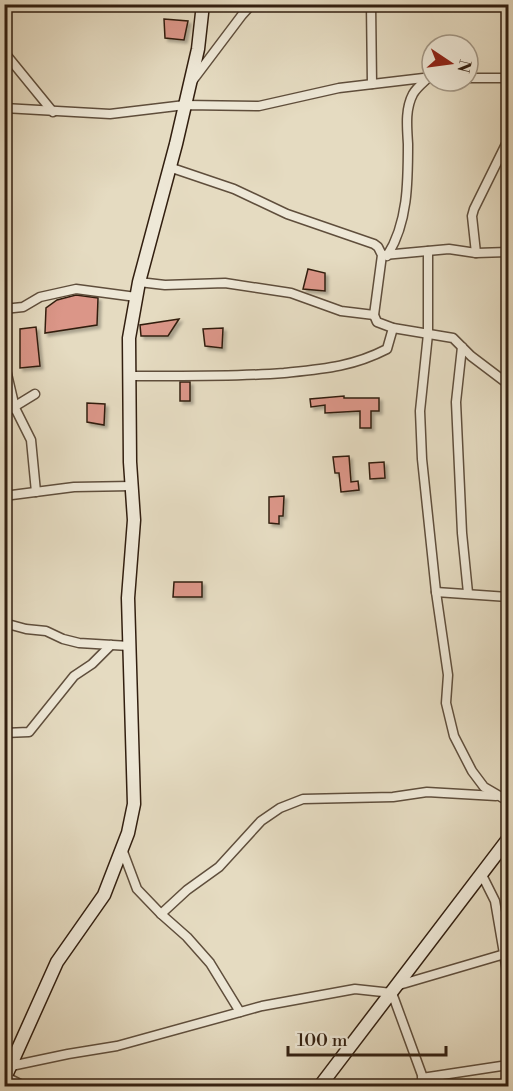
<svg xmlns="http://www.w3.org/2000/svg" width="513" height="1091" font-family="'Libre Bodoni',serif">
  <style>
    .building { fill: #db9688; stroke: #321f10; stroke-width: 1.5; filter: url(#shadow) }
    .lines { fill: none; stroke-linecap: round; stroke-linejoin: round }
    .street-casing { stroke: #5f4e3c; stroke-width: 11 }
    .secondary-casing { stroke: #321f10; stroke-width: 15 }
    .street { stroke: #eee8d7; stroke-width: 8 }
    .secondary { stroke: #eee8d7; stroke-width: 12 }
  </style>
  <defs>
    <filter id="shadow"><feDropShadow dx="3" dy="3" stdDeviation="1.5" flood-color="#0004"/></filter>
  </defs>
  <rect width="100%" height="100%" fill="#e5dbc1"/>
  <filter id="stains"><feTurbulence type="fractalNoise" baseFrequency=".00333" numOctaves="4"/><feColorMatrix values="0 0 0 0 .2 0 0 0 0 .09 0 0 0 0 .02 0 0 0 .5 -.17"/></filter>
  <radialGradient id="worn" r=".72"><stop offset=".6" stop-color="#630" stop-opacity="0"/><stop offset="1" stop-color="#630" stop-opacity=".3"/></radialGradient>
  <g class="building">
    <path d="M 164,19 L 188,21 L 184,40 L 165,38 Z"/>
    <path d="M 308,269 L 325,273 L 325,291 L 303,289 Z"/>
    <path d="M 76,295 L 98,298 L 97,325 L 45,333 L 46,308 L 57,300 Z"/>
    <path d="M 179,319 L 168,336 L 141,336 L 140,325 Z"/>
    <path d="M 36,327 L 40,366 L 20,368 L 20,329 Z"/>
    <path d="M 223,328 L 222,348 L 205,346 L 203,329 Z"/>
    <rect x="180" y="382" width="10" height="19"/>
    <path d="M 344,396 L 344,398 L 379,398 L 379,411 L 371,411 L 371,428 L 360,428 L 360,411 L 325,413 L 325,405 L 311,407 L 310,399 Z"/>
    <path d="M 87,403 L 105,404 L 104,425 L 87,422 Z"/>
    <path d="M 349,456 L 351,482 L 358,481 L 359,490 L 341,492 L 339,473 L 335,473 L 333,457 Z"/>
    <path d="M 384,462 L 385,478 L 370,479 L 369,463 Z"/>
    <path d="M 284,496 L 283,516 L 279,516 L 279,524 L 269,523 L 269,497 Z"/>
    <path d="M 174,582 L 202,582 L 202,597 L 173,597 Z"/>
  </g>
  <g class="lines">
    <defs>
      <g id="street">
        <path d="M 371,4 L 372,84"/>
        <path d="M 507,4 L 508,10"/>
        <path d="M 4,52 L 53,112"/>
        <path d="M 468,78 L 508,78"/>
        <path d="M 193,80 L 242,15 L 252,4"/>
        <path d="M 4,108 L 110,114 L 185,105 L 259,106 L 339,88 L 432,77"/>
        <path d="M 169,167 L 234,189 L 287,214 L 374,244 L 378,247 L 382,255 L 374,315 L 377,322 L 393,328 L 453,338 L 471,356 L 508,384"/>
        <path d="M 428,251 L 428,334 L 420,411 L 422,459 L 436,592 L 448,675 L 446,703 L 454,736 L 472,771 L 484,787 L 508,801"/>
        <path d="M 476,253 L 472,216 L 474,209 L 508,140"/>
        <path d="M 384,255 L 449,249 L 476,253 L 508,252"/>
        <path d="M 387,256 C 408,223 408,182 408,144 C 407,127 405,109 413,94 C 417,87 424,82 429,77"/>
        <path d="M 139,282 L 165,285 L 225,283 L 291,293 L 341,311 L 374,315"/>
        <path d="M 4,309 L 23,307 L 40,297 L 76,289 L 136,297"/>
        <path d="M 462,347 L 456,402 L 462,533 L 468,593"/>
        <path d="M 4,361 L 15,408 L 31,440 L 36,492"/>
        <path d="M 130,376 C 182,376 233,377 284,373 C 323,369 352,367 387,349 L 393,328"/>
        <path d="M 4,413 L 35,394"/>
        <path d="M 4,496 L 74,487 L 132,486"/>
        <path d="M 436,592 L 508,597"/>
        <path d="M 4,623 L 26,629 L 46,631 L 63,639 L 79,643 L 129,646"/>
        <path d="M 4,733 L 29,732 L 74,676 L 92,664 L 111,645"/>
        <path d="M 122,849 L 137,889 L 161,914 L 187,937 L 210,963 L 240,1012"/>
        <path d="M 482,875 L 495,901 L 508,977"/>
        <path d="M 161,914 L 187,890 L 219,867 L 261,821 L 280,808 L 303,799 L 393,797 L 427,792 L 496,796"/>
        <path d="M 399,985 L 508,953"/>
        <path d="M 11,1066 L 68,1054 L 117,1046 L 262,1006 L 355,989 L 392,993 L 426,1086"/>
        <path d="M 4,1076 L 24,1086"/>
        <path d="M 422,1078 L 508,1065"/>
      </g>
      <g id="secondary">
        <path d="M 4,1080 L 57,962 L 104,895 L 128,833 L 134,804 L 128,598 L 134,520 L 130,462 L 129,338 L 139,282 L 176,144 L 198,49 L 203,4"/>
        <path d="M 320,1086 L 508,839"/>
      </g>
    </defs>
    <use href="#street" class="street-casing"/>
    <use href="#secondary" class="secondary-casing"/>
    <use href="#street" class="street"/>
    <use href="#secondary" class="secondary"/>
  </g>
  <rect width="513" height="1091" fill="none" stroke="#e5dbc1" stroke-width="24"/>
  <rect x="6" y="6" width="501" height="1079" fill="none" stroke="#321f10" stroke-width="3"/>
  <rect x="12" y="12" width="489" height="1067" fill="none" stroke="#321f10" stroke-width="1.5"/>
  <g transform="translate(450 63) rotate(103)"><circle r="28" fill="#eee8d7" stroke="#a39887" stroke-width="1.5"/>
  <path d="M0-4.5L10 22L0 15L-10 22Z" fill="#8f2418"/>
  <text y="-9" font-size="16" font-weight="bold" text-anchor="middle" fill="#321f10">N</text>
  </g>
  <path d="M288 1046v9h158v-9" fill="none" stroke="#321f10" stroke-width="3"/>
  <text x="297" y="1046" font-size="18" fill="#321f10" stroke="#eee8d7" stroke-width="4.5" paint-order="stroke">100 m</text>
  <rect width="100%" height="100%" filter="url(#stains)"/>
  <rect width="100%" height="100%" fill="url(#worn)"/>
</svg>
